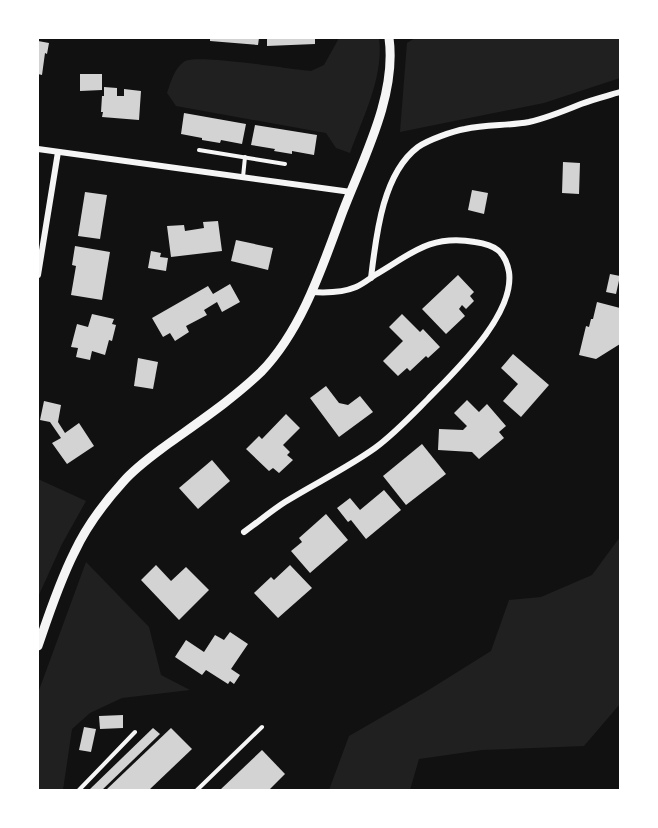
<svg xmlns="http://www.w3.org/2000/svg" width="658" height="828" font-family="'Fira Sans',sans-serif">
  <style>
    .green { fill: #202020 }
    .building { fill: #d3d3d3 }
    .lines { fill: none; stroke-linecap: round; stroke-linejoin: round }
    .service { stroke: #f5f5f5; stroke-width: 4 }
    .minor { stroke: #f5f5f5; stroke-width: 6 }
    .tertiary { stroke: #f5f5f5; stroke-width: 9 }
  </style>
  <rect width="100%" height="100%" fill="#111"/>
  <g class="green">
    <path d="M 339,38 L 379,38 C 384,77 363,117 350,153 L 336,148 L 326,133 L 176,106 L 167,93 C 171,82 174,68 185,61 C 199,54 289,69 311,71 L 324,65 Z"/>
    <path d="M 415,38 L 620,38 L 620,78 L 544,103 L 400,132 L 407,43 Z"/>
    <path d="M 38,479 L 86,501 L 62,544 L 38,597 Z"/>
    <path d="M 620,537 L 620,704 L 584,746 L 482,750 L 419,759 L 410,790 L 329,790 L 349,736 L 427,691 L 491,651 L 509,600 L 541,597 L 592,575 Z"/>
    <path d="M 86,562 L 149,627 L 161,675 L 190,690 L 122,698 L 90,713 L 72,729 L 63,790 L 38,790 L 38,693 Z"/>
  </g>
  <g class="building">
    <path d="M 210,38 L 259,38 L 258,45 L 210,41 Z"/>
    <path d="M 267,38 L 315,38 L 315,44 L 267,46 Z"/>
    <path d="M 38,41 L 49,43 L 47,54 L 45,53 L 42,75 L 38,74 Z"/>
    <path d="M 80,74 L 102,74 L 102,90 L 80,91 Z"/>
    <path d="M 104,87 L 117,88 L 117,96 L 124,96 L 124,89 L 141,91 L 139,120 L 102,117 L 103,112 L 101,112 L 102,96 L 104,96 Z"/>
    <path d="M 184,113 L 246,124 L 242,144 L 221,140 L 220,143 L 202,140 L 202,138 L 181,134 Z"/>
    <path d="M 255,125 L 317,135 L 314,155 L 292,151 L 292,154 L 274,151 L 275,149 L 251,145 Z"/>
    <path d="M 563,162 L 580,163 L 579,194 L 562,193 Z"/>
    <path d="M 472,190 L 488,193 L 484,214 L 468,210 Z"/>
    <path d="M 85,192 L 107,195 L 100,239 L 78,236 Z"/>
    <path d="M 218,221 L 222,251 L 171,257 L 167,226 L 184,225 L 185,231 L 204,228 L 203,222 Z"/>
    <path d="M 236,240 L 273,248 L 268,270 L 231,261 Z"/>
    <path d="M 75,246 L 110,252 L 102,300 L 71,295 L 76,266 L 72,265 Z"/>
    <path d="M 151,251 L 161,253 L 160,257 L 168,258 L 166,271 L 148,268 Z"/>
    <path d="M 610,274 L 620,276 L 616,294 L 606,292 Z"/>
    <path d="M 458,275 L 474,292 L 470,296 L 474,301 L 466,309 L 462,305 L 459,309 L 465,316 L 446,334 L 422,309 Z"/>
    <path d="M 230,284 L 240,302 L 222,312 L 217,302 L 204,310 L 207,315 L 186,326 L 189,332 L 175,341 L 170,333 L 163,337 L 152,318 L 208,286 L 213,294 Z"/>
    <path d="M 597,302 L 620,308 L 620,344 L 596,359 L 579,355 L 586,326 L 589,327 L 591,319 L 593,319 Z"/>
    <path d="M 92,314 L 114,319 L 112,324 L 116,325 L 112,341 L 109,340 L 105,355 L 92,351 L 90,360 L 76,357 L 78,348 L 71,347 L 77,324 L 88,327 Z"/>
    <path d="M 402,314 L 420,332 L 423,329 L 440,347 L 428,358 L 426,356 L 410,371 L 407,368 L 398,376 L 383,361 L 403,341 L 389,327 Z"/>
    <path d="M 513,354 L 549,385 L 521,417 L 503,401 L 518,384 L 501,368 Z"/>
    <path d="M 138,358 L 158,362 L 153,389 L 134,386 Z"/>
    <path d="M 326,386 L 339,403 L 348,405 L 360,396 L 373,412 L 339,437 L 310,398 Z"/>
    <path d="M 467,400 L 479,412 L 487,404 L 506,426 L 499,432 L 504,438 L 479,459 L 472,452 L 438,450 L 439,429 L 463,430 L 467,426 L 454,413 Z"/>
    <path d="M 44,401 L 61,405 L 58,422 L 65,433 L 79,423 L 94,446 L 67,464 L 52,443 L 61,438 L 50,422 L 40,420 Z"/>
    <path d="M 286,414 L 300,428 L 283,445 L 290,452 L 287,455 L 293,460 L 279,473 L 273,468 L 269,471 L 246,449 L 259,436 L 262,439 Z"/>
    <path d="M 422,444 L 446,474 L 406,505 L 383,476 Z"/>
    <path d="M 212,460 L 230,481 L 198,509 L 179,488 Z"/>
    <path d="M 384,490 L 401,510 L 366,539 L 351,520 L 348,522 L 337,508 L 350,498 L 360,510 Z"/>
    <path d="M 326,514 L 348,540 L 310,573 L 291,551 L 302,542 L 299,538 Z"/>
    <path d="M 156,565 L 171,581 L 186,567 L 209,590 L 179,620 L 141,580 Z"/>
    <path d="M 290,565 L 312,588 L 278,618 L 254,593 L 271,577 L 274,580 Z"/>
    <path d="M 230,632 L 248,644 L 231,669 L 240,675 L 234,684 L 230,681 L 228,684 L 206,670 L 202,675 L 175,657 L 186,640 L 204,652 L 215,635 L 224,640 Z"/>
    <path d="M 123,715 L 123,728 L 100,729 L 99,716 Z"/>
    <path d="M 84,727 L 96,729 L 91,752 L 79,750 Z"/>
    <path d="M 153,728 L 160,734 L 102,790 L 89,790 Z"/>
    <path d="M 171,728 L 192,749 L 149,790 L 106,790 Z"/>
    <path d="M 262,750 L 285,774 L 269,790 L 220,790 Z"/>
  </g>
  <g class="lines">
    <g class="service">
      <path d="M 199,150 L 285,164"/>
      <path d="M 243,177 L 245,157"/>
      <path d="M 79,790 L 135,732"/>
      <path d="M 197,790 L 262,727"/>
    </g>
    <g class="minor">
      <path d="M 38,149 L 351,192"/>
      <path d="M 38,275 L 58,152"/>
      <path d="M 371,278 C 376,237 382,174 418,147 C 428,140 453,131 465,129 C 486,124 508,126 529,122 C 547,118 564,111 581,104 C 594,99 607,96 620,92"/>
      <path d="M 244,532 C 258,522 271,511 285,502 C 314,484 347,468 375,448 C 394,434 411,416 428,399 C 455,371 515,315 509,272 C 505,251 495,245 475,242 C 430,234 411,254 375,275 C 369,279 363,284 356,287 C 342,293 326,293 311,292"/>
    </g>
    <path class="tertiary" d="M 38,646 C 49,614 59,583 74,553 C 86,527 104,503 123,482 C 136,467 152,456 168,444 C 200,421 233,399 261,372 C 302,330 323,265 343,211 C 363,159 397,95 389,38"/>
  </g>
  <rect width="658" height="828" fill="none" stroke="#ffffff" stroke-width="78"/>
</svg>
